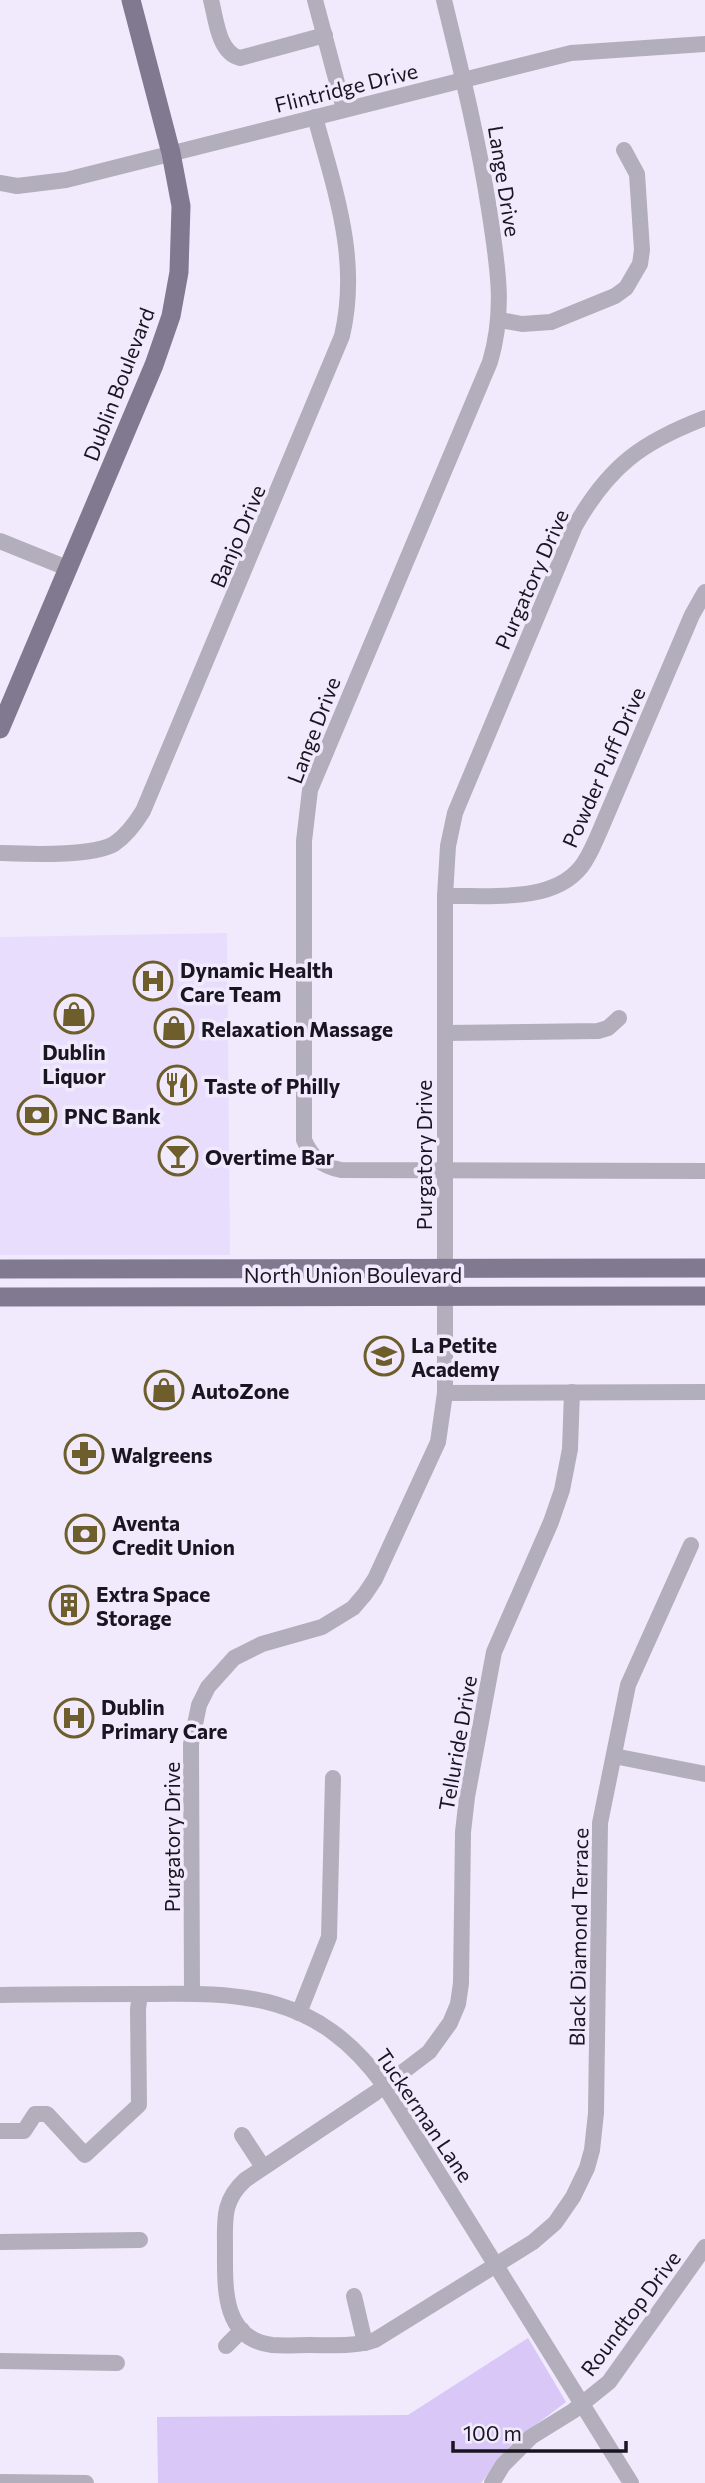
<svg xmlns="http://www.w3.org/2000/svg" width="705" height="2483" font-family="Commissioner,sans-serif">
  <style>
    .built { fill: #e8ddfc }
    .green { fill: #d8c7f7 }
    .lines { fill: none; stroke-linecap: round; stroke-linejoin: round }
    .minor { stroke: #b3aebb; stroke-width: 16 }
    .major { stroke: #817990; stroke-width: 19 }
    .labels { text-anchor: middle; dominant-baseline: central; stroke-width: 7; stroke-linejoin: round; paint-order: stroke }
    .street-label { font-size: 21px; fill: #1a1621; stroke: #f1eafd }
    .poi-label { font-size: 21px; font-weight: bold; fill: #1a1621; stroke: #f1eafd; text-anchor: start }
  </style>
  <rect width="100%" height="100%" fill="#f1eafd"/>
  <path class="built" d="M 227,933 L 230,1255 L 0,1255 L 0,937 Z"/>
  <path class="green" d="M 528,2338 L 566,2402 L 513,2442 L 481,2483 L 158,2483 L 157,2417 L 408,2415 Z"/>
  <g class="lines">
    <g class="minor">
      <path d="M 211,0 C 216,18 218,53 240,58 L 325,35"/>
      <path d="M 315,0 L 344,109"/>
      <path d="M 444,0 C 461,70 478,138 489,209 C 497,263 506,308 490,362 L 310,790 L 304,841 L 304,1140 C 312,1158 322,1166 341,1170 L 705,1171"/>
      <path d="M 0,183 L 17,186 L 66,180 L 571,53 L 705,44"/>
      <path d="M 500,320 L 522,324 L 551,322 L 615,296 L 626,288 L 640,264 L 642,250 L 637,174 L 624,150"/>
      <path d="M 0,541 L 67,568"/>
      <path d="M 0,853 C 26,854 92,857 114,844 C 126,836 135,824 143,811 L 342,336 C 360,259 335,191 315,117"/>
      <path d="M 445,896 C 487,895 552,904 581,867 C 589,857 594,844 599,833 L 692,615 L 705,592"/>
      <path d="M 445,1033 L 598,1031 L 608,1028 L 619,1018"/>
      <path d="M 572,1392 L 570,1449 L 562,1490 L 551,1522 L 494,1652 L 467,1797 L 463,1832 L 461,1983 L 458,2004 L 450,2023 L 429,2052 L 375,2093 L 245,2180 C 222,2201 225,2220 225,2249 C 225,2287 222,2339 272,2345 C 285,2346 298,2345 310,2345 C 332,2345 354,2347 375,2340 L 533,2242 L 555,2223 L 573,2197 L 587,2168 L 592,2150 L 596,2113 L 600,1823 L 628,1685 L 691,1545"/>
      <path d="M 445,1393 L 705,1392"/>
      <path d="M 614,1756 L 705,1774"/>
      <path d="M 192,1993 L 191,1744 L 199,1705 L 208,1687 L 234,1658 L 262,1644 L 322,1627 L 353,1608 L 365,1594 L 375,1579 L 438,1442 L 445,1393 L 445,896 L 448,846 L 455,813 L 575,526 C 609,466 642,442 705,418"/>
      <path d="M 0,1995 C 47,1994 93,1994 140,1994 C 244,1992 317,1993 384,2085 L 631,2483"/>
      <path d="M 299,2013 L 329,1937 L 333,1778"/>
      <path d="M 0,2131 L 24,2131 L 35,2114 L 47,2114 L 85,2155 L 139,2105 L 138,2009 L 140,1994"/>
      <path d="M 242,2135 L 263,2167"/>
      <path d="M 0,2242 L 140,2240"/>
      <path d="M 354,2296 L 365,2343"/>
      <path d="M 226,2346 L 242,2330"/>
      <path d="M 0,2361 L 117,2363"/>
      <path d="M 0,2482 L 86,2483"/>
      <path d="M 492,2483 L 503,2465 L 531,2437 L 573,2411 L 609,2382 L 705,2247"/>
    </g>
    <g class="major">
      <path d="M 0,729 L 154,365 L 171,316 L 179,272 L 181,206 L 171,153 L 131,0"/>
      <path d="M 0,1269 L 705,1268"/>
      <path d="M 0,1297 L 705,1296"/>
    </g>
  </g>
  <defs>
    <symbol id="hospital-ring" viewBox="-11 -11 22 22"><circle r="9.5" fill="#f1eafd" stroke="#6d5e2b" stroke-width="1.5"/><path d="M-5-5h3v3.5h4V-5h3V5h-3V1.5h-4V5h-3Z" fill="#6d5e2b"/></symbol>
    <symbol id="shop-ring" viewBox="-11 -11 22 22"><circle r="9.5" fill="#f1eafd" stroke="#6d5e2b" stroke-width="1.5"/><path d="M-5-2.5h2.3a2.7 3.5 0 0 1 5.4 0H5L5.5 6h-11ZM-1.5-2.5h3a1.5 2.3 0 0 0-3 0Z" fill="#6d5e2b"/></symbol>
    <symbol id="restaurant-ring" viewBox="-11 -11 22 22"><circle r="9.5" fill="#f1eafd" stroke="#6d5e2b" stroke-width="1.5"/><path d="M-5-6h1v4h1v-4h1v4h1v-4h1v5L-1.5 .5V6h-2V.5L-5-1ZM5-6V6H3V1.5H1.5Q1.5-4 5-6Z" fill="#6d5e2b"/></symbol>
    <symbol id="bank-ring" viewBox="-11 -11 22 22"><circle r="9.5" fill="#f1eafd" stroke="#6d5e2b" stroke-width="1.5"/><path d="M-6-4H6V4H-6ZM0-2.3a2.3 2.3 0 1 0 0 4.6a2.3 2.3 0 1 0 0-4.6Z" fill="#6d5e2b"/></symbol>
    <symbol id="bar-ring" viewBox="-11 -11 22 22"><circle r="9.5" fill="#f1eafd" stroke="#6d5e2b" stroke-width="1.5"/><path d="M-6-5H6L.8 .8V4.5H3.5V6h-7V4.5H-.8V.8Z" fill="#6d5e2b"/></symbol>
    <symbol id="school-ring" viewBox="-11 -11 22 22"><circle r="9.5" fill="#f1eafd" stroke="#6d5e2b" stroke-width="1.5"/><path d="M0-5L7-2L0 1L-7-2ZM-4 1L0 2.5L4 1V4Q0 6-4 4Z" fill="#6d5e2b"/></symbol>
    <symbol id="pharmacy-ring" viewBox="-11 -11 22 22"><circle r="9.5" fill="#f1eafd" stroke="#6d5e2b" stroke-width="1.5"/><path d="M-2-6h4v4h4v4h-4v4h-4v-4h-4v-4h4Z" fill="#6d5e2b"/></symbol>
    <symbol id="building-ring" viewBox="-11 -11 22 22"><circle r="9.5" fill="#f1eafd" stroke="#6d5e2b" stroke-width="1.5"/><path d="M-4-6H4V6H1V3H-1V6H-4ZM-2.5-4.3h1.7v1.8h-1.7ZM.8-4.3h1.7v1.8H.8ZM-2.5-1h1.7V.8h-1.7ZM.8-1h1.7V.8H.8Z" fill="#6d5e2b"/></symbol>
  </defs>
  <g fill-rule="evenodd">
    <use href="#hospital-ring" x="131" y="959" width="44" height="44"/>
    <use href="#shop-ring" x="52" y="992" width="44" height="44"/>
    <use href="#shop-ring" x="152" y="1006" width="44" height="44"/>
    <use href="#restaurant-ring" x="155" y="1063" width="44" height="44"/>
    <use href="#bank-ring" x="15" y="1093" width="44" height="44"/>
    <use href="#bar-ring" x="156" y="1134" width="44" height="44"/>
    <use href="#school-ring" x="362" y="1334" width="44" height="44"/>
    <use href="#shop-ring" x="142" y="1368" width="44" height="44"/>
    <use href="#pharmacy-ring" x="62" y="1432" width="44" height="44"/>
    <use href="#bank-ring" x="63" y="1512" width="44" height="44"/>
    <use href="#building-ring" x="47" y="1583" width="44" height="44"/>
    <use href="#hospital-ring" x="52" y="1696" width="44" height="44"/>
  </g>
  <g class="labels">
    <g class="street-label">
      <text transform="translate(346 87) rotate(-14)">Flintridge Drive</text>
      <text transform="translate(505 181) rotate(81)">Lange Drive</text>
      <text transform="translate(118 384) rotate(-69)">Dublin Boulevard</text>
      <text transform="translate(237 536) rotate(-67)">Banjo Drive</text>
      <text transform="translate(531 579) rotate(-66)">Purgatory Drive</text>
      <text transform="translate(313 730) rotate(-69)">Lange Drive</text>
      <text transform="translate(603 767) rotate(-66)">Powder Puff Drive</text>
      <text transform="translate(423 1155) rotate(-90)">Purgatory Drive</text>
      <text x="353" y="1274">North Union Boulevard</text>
      <text transform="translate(457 1743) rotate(-80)">Telluride Drive</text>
      <text transform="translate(171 1837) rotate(-90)">Purgatory Drive</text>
      <text transform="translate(578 1937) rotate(-89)">Black Diamond Terrace</text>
      <text transform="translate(425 2115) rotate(56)">Tuckerman Lane</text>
      <text transform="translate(630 2313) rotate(-53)">Roundtop Drive</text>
    </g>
    <g class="poi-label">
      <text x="180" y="969">Dynamic Health<tspan x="180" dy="24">Care Team</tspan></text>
      <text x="201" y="1028">Relaxation Massage</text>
      <text x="74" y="1051" text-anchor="middle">Dublin<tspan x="74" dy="24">Liquor</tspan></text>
      <text x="204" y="1085">Taste of Philly</text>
      <text x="64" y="1115">PNC Bank</text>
      <text x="205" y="1156">Overtime Bar</text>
      <text x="411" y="1344">La Petite<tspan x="411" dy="24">Academy</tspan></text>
      <text x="191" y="1390">AutoZone</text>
      <text x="111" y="1454">Walgreens</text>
      <text x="112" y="1522">Aventa<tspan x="112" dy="24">Credit Union</tspan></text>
      <text x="96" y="1593">Extra Space<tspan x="96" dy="24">Storage</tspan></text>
      <text x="101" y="1706">Dublin<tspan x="101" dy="24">Primary Care</tspan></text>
    </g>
  </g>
  <path d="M453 2441v10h173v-10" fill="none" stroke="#1a1621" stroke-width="3.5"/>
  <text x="463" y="2441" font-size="21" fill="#1a1621" stroke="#f1eafd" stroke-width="5" paint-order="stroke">100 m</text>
</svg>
